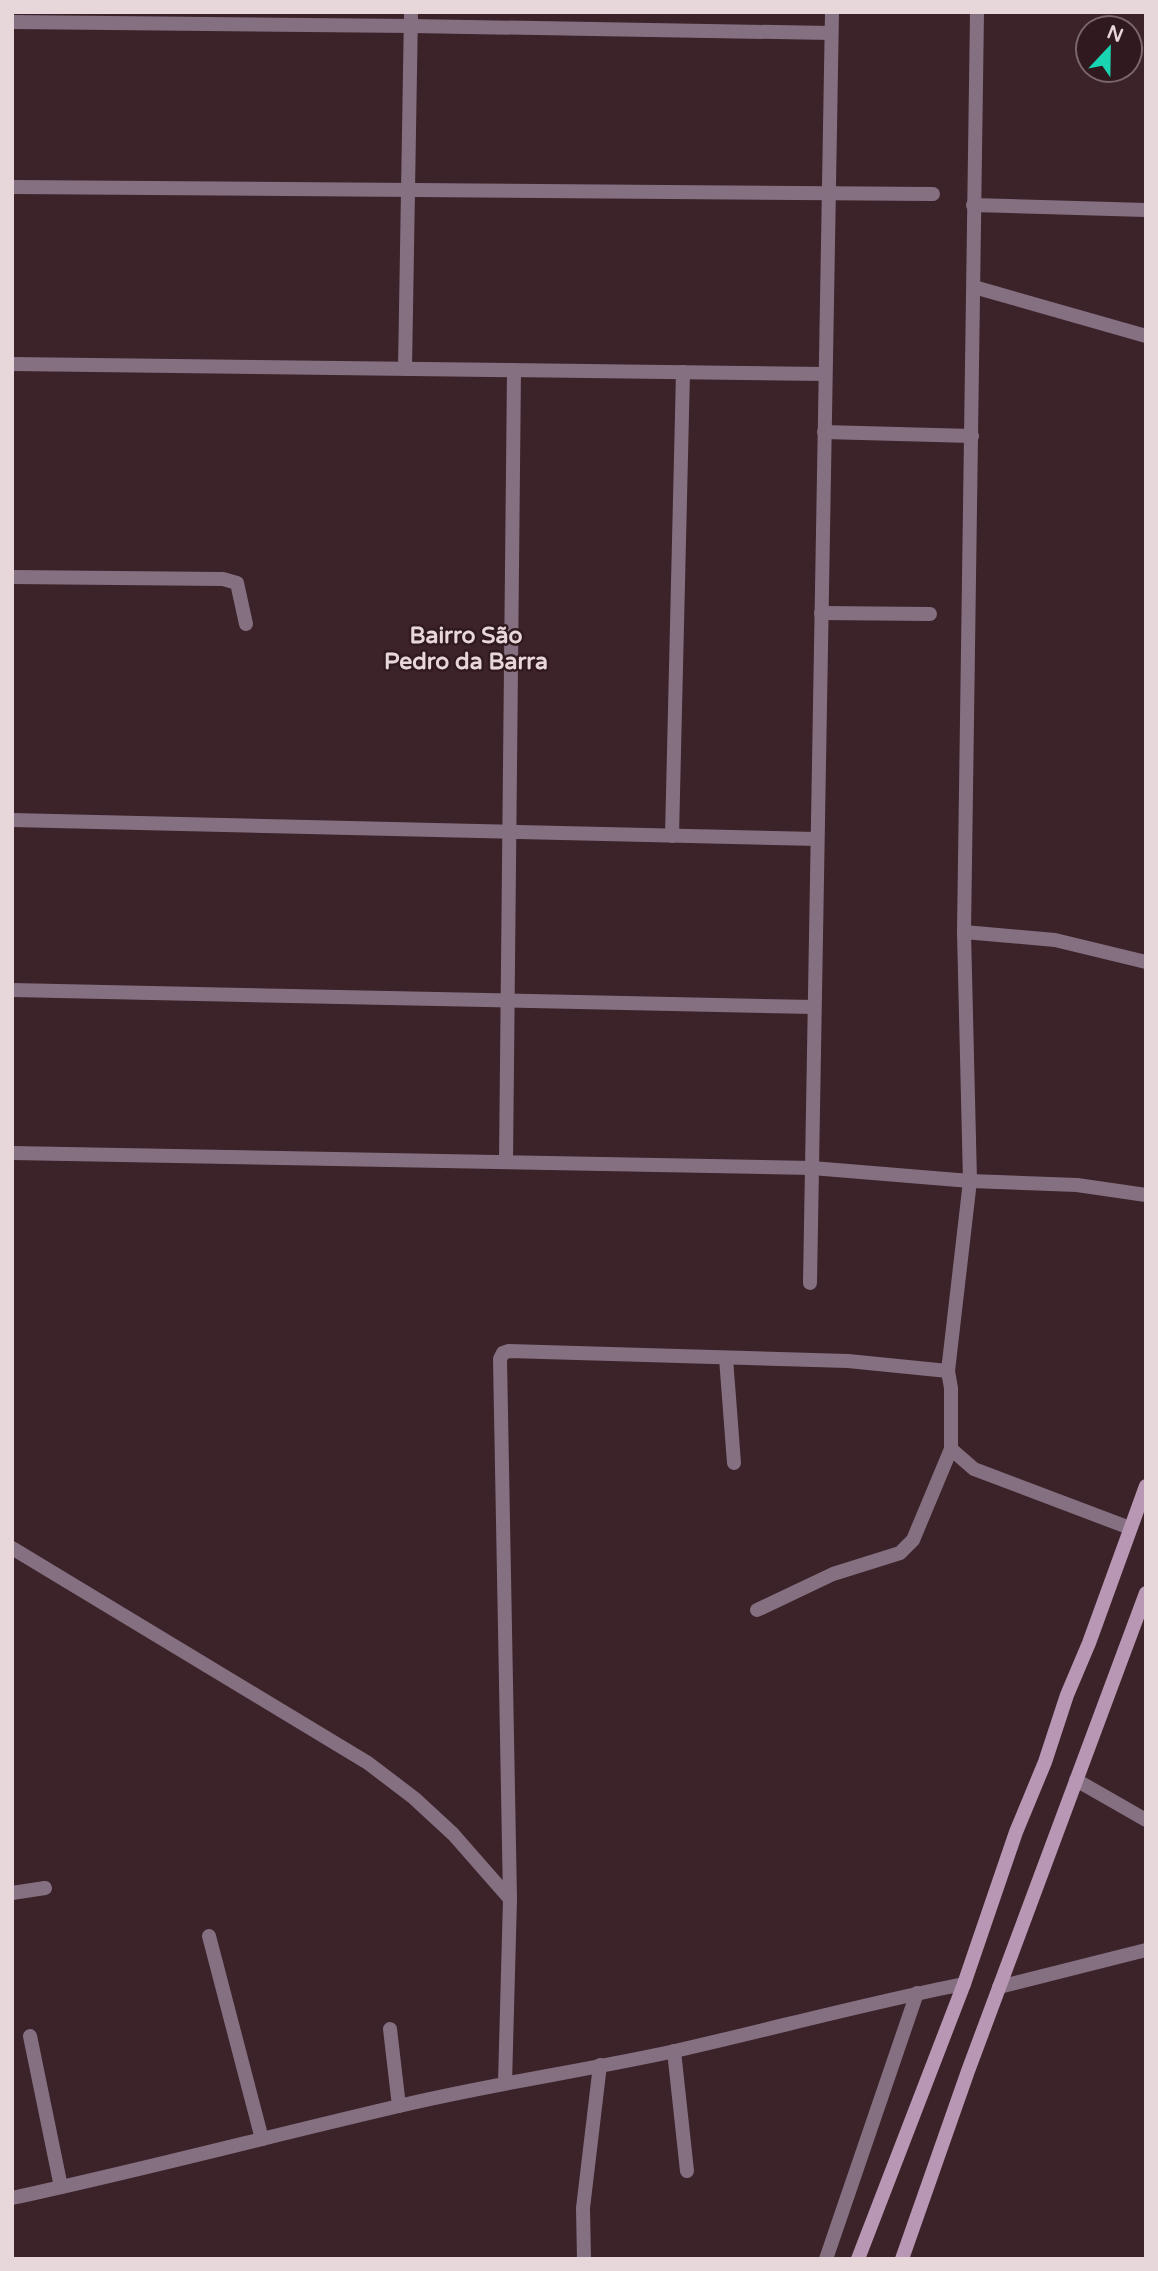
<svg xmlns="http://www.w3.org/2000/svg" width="1158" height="2271" font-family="'Varela Round',sans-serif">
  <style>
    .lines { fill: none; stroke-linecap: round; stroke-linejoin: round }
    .street { stroke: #857082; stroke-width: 14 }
    .secondary { stroke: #b897b4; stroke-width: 14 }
    .labels { text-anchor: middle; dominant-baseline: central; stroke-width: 5; stroke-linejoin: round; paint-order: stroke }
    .neighbourhood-label { font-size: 23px; font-weight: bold; fill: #e8d7da; stroke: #311a1f }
  </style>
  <rect width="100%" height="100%" fill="#3c2329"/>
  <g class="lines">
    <g class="street">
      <path d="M 977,12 L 964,932 L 970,1181 L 948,1371 L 951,1388 L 951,1449 L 974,1469 L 1130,1528"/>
      <path d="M 12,22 L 411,26 L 831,33"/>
      <path d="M 12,187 L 933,194"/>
      <path d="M 973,205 L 1146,210"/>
      <path d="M 974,287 L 1146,336"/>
      <path d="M 12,364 L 825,374"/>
      <path d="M 405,369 L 411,12"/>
      <path d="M 824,432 L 972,436"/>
      <path d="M 12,577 L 223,579 L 237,583 L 246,624"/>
      <path d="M 821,613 L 930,614"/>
      <path d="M 12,820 L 817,839"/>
      <path d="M 672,836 L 683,372"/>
      <path d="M 964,932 L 1055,940 L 1146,962"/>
      <path d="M 12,990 L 814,1007"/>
      <path d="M 12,1153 L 812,1168 L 970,1181 L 1077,1185 L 1146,1195"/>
      <path d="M 506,1162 L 514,370"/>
      <path d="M 810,1283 L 832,12"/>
      <path d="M 726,1358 L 734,1463"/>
      <path d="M 12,1548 L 368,1763 L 414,1798 L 453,1834 L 510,1899"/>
      <path d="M 757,1610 L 833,1574 L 900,1553 L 913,1540 L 951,1449"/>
      <path d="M 1076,1780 L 1146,1820"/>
      <path d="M 12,1893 L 45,1888"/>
      <path d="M 209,1936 L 262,2139"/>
      <path d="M 999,1987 L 1146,1950"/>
      <path d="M 390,2029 L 399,2106"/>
      <path d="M 30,2036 L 61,2187"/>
      <path d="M 674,2051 L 687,2171"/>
      <path d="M 505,2083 L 510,1899 L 500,1359 L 503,1353 L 509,1351 L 848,1361 L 948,1371"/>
      <path d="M 12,2198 C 142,2170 270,2136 399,2106 C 491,2084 583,2071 675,2051 C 772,2029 867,2003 964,1984"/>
      <path d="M 584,2259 L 583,2208 L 600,2065"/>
      <path d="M 826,2259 L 917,1993"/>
    </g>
    <g class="secondary">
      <path d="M 858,2259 L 964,1984 L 1016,1832 L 1045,1762 L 1067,1695 L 1089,1643 L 1146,1486"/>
      <path d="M 902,2259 L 968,2071 L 1146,1593"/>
    </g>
  </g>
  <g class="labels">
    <g class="neighbourhood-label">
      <text x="466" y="636">Bairro São<tspan x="466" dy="26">Pedro da Barra</tspan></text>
    </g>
  </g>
  <rect width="1158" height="2271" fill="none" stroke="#e8d7da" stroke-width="28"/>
  <g transform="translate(1109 49) rotate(22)"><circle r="33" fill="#311a1f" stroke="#7a666a" stroke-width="2"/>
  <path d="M0-5L12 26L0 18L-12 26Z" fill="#19d5b2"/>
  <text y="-10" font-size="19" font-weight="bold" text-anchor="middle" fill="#e8d7da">N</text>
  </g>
</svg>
